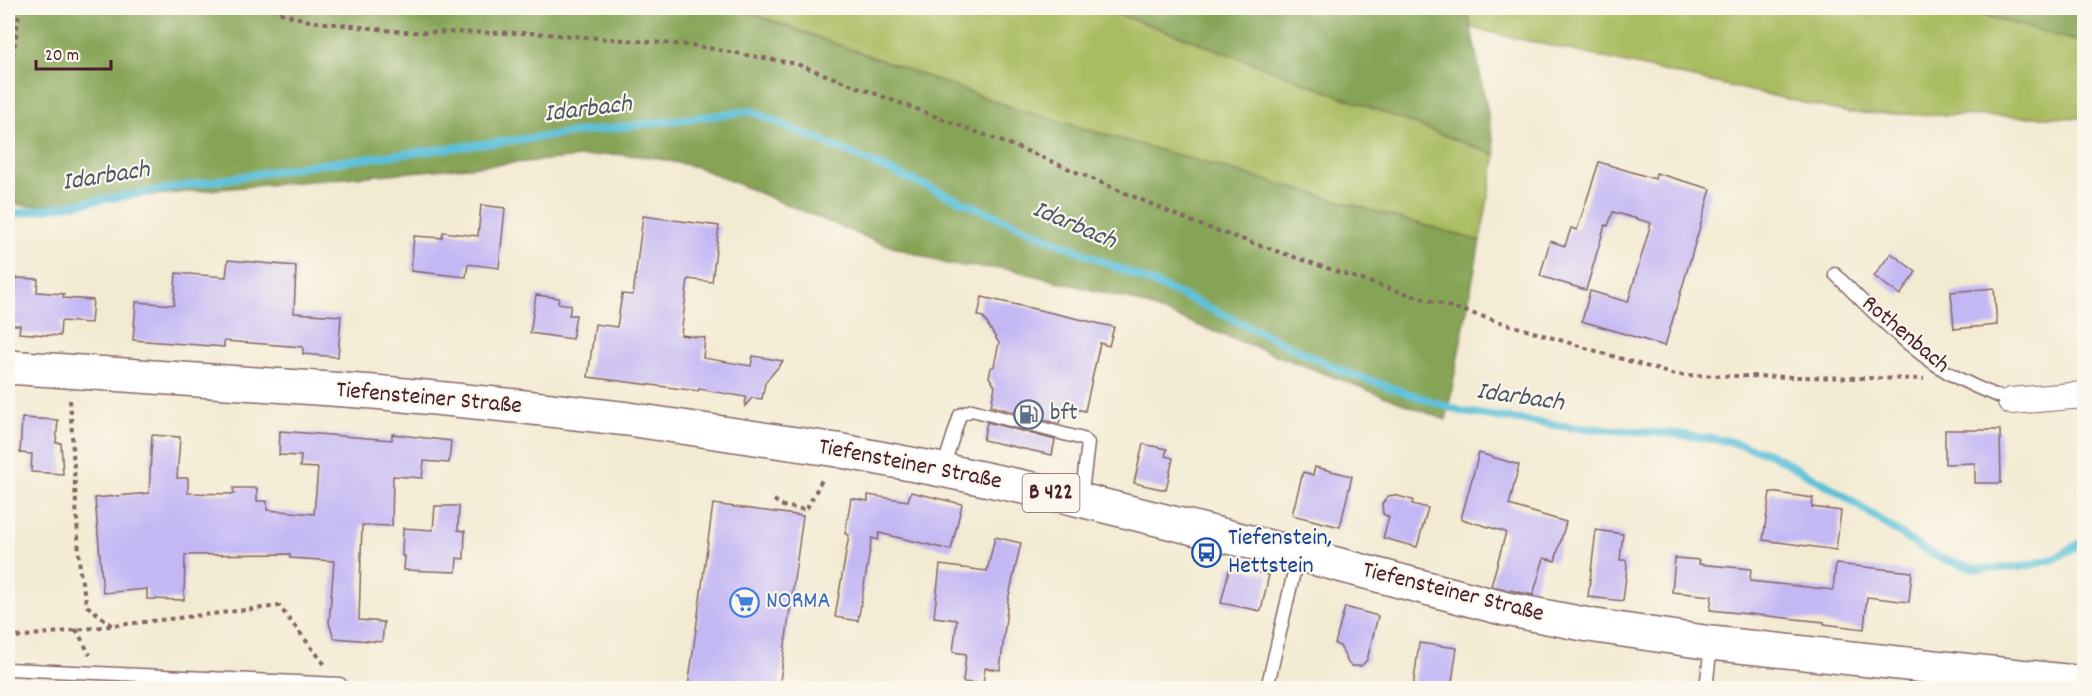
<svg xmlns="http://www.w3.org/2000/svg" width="2092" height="696" font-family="Dekko,sans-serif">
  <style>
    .green { fill: #a9bc60; stroke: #7a6e46; stroke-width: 1.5 }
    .forest { fill: #86a456; stroke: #686240; stroke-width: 1.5 }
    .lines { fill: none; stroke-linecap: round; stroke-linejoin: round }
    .stream { stroke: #5bc0d9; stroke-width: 8 }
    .building { fill: #c4b8f4 }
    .lane-casing { stroke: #856665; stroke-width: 15 }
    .street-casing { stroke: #856665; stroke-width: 28 }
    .primary-casing { stroke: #856665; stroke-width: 36 }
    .path { stroke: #856665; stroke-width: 4; stroke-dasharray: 4.5 4.5; stroke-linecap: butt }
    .lane { stroke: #fff; stroke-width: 12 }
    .street { stroke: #fff; stroke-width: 26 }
    .primary { stroke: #fff; stroke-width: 33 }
    .labels { text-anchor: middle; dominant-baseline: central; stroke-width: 4.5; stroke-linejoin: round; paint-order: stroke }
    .shield { fill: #fbf7ec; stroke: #7f6065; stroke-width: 1.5 }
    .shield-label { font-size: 22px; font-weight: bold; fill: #4a1f2b }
    .street-label { font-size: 24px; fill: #4a1f2b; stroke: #fbf7ec }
    .service-label { font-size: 24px; fill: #4e5e75; stroke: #fbf7ec; text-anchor: start }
    .transit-label { font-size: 24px; fill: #164399; stroke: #fbf7ec; text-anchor: start }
    .shop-label { font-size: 24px; fill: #366cbe; stroke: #fbf7ec; text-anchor: start }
    .water-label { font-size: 26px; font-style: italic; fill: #505768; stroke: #fbf7ec }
  </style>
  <rect width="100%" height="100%" fill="#fbf7ec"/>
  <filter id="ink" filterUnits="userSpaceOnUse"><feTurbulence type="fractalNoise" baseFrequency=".0167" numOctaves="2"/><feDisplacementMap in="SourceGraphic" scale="12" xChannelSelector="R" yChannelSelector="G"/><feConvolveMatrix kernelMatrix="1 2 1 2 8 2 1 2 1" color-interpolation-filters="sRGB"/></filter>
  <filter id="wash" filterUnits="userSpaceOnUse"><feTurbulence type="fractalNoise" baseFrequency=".008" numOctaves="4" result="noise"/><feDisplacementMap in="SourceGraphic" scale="24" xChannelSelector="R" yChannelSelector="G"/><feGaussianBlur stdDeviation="1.35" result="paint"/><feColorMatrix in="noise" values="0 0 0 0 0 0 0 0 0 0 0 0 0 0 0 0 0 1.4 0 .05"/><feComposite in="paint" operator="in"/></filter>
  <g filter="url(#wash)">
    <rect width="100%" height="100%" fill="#f3ead2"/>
    <g class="green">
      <path d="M 737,8 L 1100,8 L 1181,36 L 1496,155 L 1480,241 L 1022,111 Z"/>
      <path d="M 1467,8 L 1957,8 L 2084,43 L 2084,118 L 1849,113 L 1471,28 Z"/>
    </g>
    <g class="forest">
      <path d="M 8,8 L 737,8 L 1022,111 L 1480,241 L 1446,420 L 1132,300 L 1009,269 L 951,265 L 875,241 L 697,167 L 651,157 L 614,154 L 29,206 L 13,204 L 8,199 Z"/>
      <path d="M 1100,8 L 1467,8 L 1496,155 L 1181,36 Z"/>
      <path d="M 1957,8 L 2084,8 L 2084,43 L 1958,8 Z"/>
    </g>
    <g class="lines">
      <path class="stream" d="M 8,215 L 305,166 L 751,111 L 1188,298 L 1342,371 L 1463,412 L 1570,427 L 1677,434 L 1728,441 L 1771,454 L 1834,489 L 1912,542 L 1940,558 L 1976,569 L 2021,567 L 2054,559 L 2084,541"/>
    </g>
    <g id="blocks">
      <g class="building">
        <path d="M 1599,162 L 1655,179 L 1656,173 L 1711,189 L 1665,346 L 1582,321 L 1590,291 L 1628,302 L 1651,223 L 1613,212 L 1608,226 L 1605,225 L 1586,290 L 1540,276 L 1550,241 L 1565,246 L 1571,228 L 1577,230 Z"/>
        <path d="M 481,205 L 505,208 L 499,268 L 468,264 L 466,277 L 411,271 L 414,236 L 442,238 L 443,232 L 478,236 Z"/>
        <path d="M 643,216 L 719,226 L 712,282 L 688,279 L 681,335 L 705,338 L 703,358 L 751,366 L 753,356 L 783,361 L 765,383 L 762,399 L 752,398 L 745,406 L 746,397 L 699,389 L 698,391 L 588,377 L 595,324 L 617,327 L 622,294 L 633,295 Z"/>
        <path d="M 1891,253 L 1916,272 L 1900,295 L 1874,276 Z"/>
        <path d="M 228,260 L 296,266 L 294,313 L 341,316 L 338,357 L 303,354 L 303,347 L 224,341 L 224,347 L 133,340 L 136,302 L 174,305 L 176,273 L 226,277 Z"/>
        <path d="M 16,278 L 38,279 L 37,292 L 64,294 L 63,298 L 93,300 L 91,323 L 61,321 L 60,336 L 19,333 L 20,325 L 12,325 Z"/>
        <path d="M 1994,288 L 1997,325 L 1954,329 L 1951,292 Z"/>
        <path d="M 536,295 L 559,298 L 558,303 L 571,305 L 569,315 L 576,315 L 572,339 L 530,333 Z"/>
        <path d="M 982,297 L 1114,327 L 1109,346 L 1100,343 L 1085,411 L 1063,406 L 1059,424 L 991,406 L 995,386 L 989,377 L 991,368 L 994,366 L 999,343 L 983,317 L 978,316 Z"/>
        <path d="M 22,418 L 58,420 L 56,443 L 61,443 L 63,474 L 31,472 L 32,454 L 20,453 Z"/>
        <path d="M 987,422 L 1055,440 L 1052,455 L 983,440 Z"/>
        <path d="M 1945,430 L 2000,430 L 2001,483 L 1975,483 L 1975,463 L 1945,464 Z"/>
        <path d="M 280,431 L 392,440 L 392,434 L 451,441 L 449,463 L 424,461 L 422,478 L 393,476 L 392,526 L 362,525 L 359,620 L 384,622 L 382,642 L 334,638 L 329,623 L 334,561 L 290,558 L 290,554 L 185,555 L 184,600 L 147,599 L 147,589 L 103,593 L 95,498 L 149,493 L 152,435 L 180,437 L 177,478 L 188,478 L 188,493 L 234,494 L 233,488 L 257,488 L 257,501 L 267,501 L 267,510 L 314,514 L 318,468 L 300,467 L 301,456 L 279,455 Z"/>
        <path d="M 1143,444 L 1167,449 L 1165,456 L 1173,458 L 1166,490 L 1134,483 Z"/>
        <path d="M 1479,453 L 1519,465 L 1509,505 L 1566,522 L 1555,561 L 1544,558 L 1533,595 L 1491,586 L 1506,532 L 1461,519 Z"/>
        <path d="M 1315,467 L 1352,476 L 1340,527 L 1292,515 L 1303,472 L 1313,475 Z"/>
        <path d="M 911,492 L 962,504 L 951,550 L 879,533 L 878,540 L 872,538 L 858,621 L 835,617 L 849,535 L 845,534 L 851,498 L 868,501 L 868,495 L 908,501 Z"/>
        <path d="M 1770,492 L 1813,498 L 1812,507 L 1841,511 L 1836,550 L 1763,540 Z"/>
        <path d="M 1394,495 L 1413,500 L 1412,504 L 1428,508 L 1417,547 L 1383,538 L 1389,517 L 1383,514 L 1382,504 L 1388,496 Z"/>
        <path d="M 713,504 L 803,516 L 779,688 L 688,688 Z"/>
        <path d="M 435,506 L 459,506 L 458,530 L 465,531 L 464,559 L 457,558 L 456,572 L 404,570 L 405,556 L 402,556 L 403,528 L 433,530 Z"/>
        <path d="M 1596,530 L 1623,534 L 1620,560 L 1626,560 L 1627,568 L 1623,601 L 1588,597 Z"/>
        <path d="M 995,537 L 1021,543 L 1008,600 L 1000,670 L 985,668 L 983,684 L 963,682 L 966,654 L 953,652 L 957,620 L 934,617 L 940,565 L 987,571 Z"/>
        <path d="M 1675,558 L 1700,560 L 1699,564 L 1751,569 L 1750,581 L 1833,590 L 1836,564 L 1912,572 L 1909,602 L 1867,597 L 1864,629 L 1824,624 L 1824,622 L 1710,610 L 1712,596 L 1672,592 Z"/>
        <path d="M 1230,566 L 1269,575 L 1261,611 L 1221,603 Z"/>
        <path d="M 1345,607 L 1378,616 L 1367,660 L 1361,666 L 1351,666 L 1348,663 L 1340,646 L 1335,644 Z"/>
        <path d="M 1419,643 L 1457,648 L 1451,688 L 1413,688 Z"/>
      </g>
    </g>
  </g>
  <g filter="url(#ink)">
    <use href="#blocks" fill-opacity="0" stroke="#856665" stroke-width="1.5"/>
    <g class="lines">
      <defs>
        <g id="lane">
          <path d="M 1835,274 C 1870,309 1905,346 1947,372 C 1967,384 1989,393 2011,401"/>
          <path d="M 943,468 L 960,415 L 972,410 L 1083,439 L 1088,443 L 1081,500"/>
          <path d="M 8,669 L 340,684"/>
          <path d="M 1267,688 L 1298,555"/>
          <path d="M 1706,688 L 1711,645"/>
        </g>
        <path id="street" d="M 2011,401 L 2084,395"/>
        <path id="primary" d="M 8,367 L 374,392 L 516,406 L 628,419 L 837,450 L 942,470 L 1052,493 L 1298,554 L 1506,609 L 1589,625 L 1711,643 L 2084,683"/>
      </defs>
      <use href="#lane" class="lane-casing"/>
      <use href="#street" class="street-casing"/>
      <use href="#primary" class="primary-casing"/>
      <g class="path">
        <path d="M 272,8 L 278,12 L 309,21 L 404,32 L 532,33 L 691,45 L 797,64 L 1032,153 L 1200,225 L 1362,280 L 1675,375 L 1924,379"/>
        <path d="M 8,91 L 19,13 L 22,8"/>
        <path d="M 70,400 L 80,572 L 87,606 L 112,625"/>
        <path d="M 774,500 L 783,506 L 806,510 L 823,478"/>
        <path d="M 76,629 L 90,655"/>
        <path d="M 8,638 L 279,606 L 326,666"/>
      </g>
      <use href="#lane" class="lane"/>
      <use href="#street" class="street"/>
      <use href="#primary" class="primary"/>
    </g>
  </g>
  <defs>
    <symbol id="fuel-ring" viewBox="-11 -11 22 22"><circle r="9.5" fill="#fbf7ec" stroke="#5c6f8a" stroke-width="1.5"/><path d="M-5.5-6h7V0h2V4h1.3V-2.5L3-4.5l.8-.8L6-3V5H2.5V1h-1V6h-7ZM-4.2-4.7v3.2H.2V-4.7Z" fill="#5c6f8a"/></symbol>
    <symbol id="bus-ring" viewBox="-11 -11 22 22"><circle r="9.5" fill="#fbf7ec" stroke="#1a4fb4" stroke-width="1.5"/><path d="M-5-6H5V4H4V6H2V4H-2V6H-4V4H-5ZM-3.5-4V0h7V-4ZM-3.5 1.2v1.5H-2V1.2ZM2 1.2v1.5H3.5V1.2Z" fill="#1a4fb4"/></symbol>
    <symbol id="supermarket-ring" viewBox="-11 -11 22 22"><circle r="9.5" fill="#fbf7ec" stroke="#3f7fe0" stroke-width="1.5"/><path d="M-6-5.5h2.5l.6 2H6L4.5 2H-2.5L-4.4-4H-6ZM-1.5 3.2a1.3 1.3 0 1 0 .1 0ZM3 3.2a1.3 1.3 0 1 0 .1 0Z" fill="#3f7fe0"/></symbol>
  </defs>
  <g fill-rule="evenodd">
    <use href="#fuel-ring" x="1012" y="398" width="33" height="33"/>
    <use href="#bus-ring" x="1190" y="536" width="33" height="33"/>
    <use href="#supermarket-ring" x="728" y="586" width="33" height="33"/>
  </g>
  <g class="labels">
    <rect class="shield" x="1022.5" y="474" width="57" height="38" rx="4.5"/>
    <g class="shield-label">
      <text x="1051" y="493">B 422</text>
    </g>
    <g class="street-label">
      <text transform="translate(1905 335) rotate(40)">Rothenbach</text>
      <text transform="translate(429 399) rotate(5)">Tiefensteiner Straße</text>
      <text transform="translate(910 465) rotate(11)">Tiefensteiner Straße</text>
      <text transform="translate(1453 593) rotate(14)">Tiefensteiner Straße</text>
    </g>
    <g class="service-label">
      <text x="1050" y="414">bft</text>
    </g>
    <g class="transit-label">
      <text x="1228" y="539">Tiefenstein,<tspan x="1228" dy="28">Hettstein</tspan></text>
    </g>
    <g class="shop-label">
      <text x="766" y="602">NORMA</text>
    </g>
    <g class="water-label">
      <text transform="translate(588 110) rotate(-7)">Idarbach</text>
      <text transform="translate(106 177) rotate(-9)">Idarbach</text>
      <text transform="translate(1074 226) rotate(23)">Idarbach</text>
      <text transform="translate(1520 398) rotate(8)">Idarbach</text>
    </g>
  </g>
  <rect width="2092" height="696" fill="none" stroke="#fbf7ec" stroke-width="30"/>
  <path d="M36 60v9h75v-9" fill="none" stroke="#4a1f2b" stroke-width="3"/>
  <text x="45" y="60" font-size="18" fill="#4a1f2b" stroke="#fbf7ec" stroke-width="4.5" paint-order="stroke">20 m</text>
</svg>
